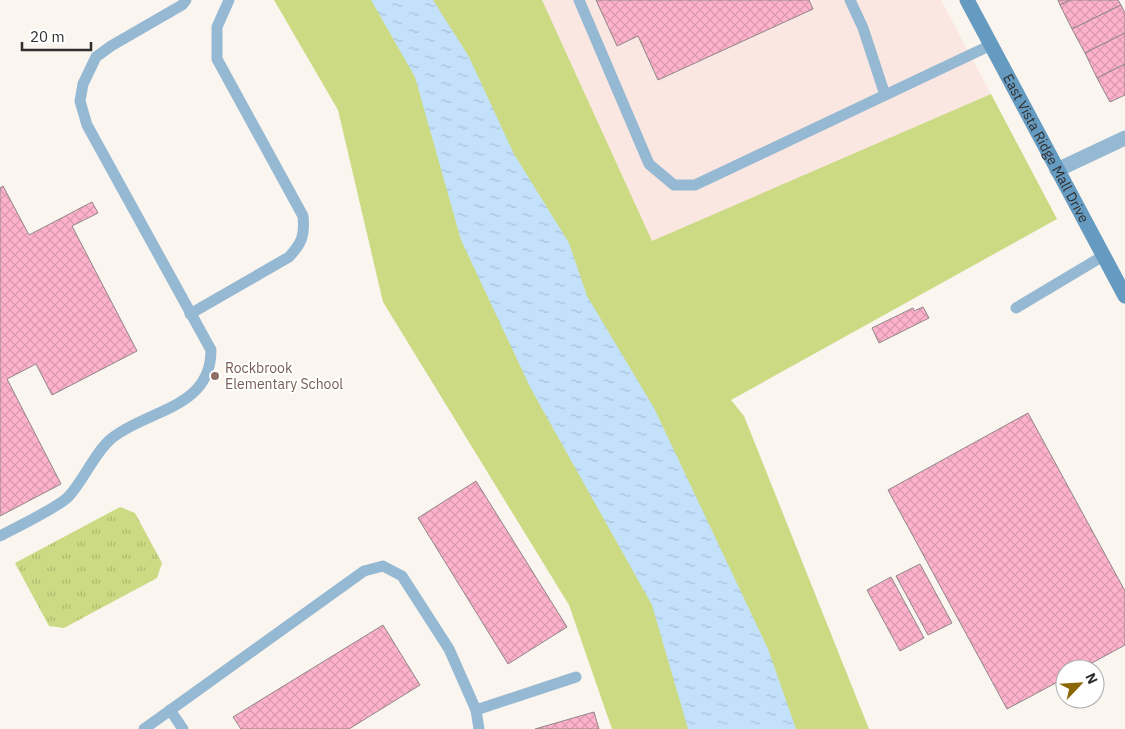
<svg xmlns="http://www.w3.org/2000/svg" width="1125" height="729" font-family="'IBM Plex Sans',sans-serif">
  <style>
    .commercial { fill: #fbe7e1 }
    .grass { fill: #cbda83 }
    .park { fill: url(#park-tufts) }
    .water { fill: url(#water-ripples) }
    .building { fill: url(#building-cross-hatch); stroke: #8e8789 }
    .lines { fill: none; stroke-linecap: round; stroke-linejoin: round }
    .lane { stroke: #96b9d3; stroke-width: 11 }
    .street { stroke: #96b9d3; stroke-width: 15 }
    .secondary { stroke: #659ac1; stroke-width: 15 }
    .education-dot { fill: #8d6e63; stroke: #fff; stroke-width: 2 }
    .labels { text-anchor: middle; dominant-baseline: central; stroke-width: 4; stroke-linejoin: round; paint-order: stroke }
    .street-label { font-size: 14px; fill: #302e2c; stroke: #fff }
    .education-label { font-size: 14px; fill: #785e54; stroke: #fff; text-anchor: start }
  </style>
  <defs>
    <pattern id="park-tufts" width="24" height="20" patternUnits="userSpaceOnUse" patternTransform="scale(1.25)"><rect width="24" height="20" fill="#cbda83"/><path d="M3 7l-1-3M5 7V3M7 7l1-3M15 17l-1-3M17 17v-4M19 17l1-3" fill="none" stroke="#afbb71"/></pattern>
    <pattern id="water-ripples" width="26" height="14" patternUnits="userSpaceOnUse" patternTransform="scale(1.25)"><rect width="26" height="14" fill="#c4e1fb"/><path d="M2 4q2-2 4 0t4 0M15 11q2-2 4 0t4 0" fill="none" stroke="#a9c1d7"/></pattern>
    <pattern id="building-cross-hatch" width="8" height="8" patternUnits="userSpaceOnUse" patternTransform="scale(1.25)"><rect width="8" height="8" fill="#feb2cc"/><path d="M0 0l8 8M0 8l8-8" fill="none" stroke="#da99af"/></pattern>
  </defs>
  <rect width="100%" height="100%" fill="#fbf5f0"/>
  <path class="commercial" d="M 542,0 L 941,0 L 991,94 L 652,242 Z"/>
  <path class="grass" d="M 274,0 L 542,0 L 652,241 L 991,94 L 1057,219 L 731,400 L 744,416 L 869,729 L 612,729 L 569,605 L 383,302 L 338,110 Z"/>
  <path class="park" d="M 120,507 L 135,513 L 162,563 L 157,578 L 64,628 L 49,626 L 15,563 Z"/>
  <path class="water" d="M 371,0 L 433,0 L 469,57 L 514,154 L 569,243 L 587,296 L 654,408 L 768,649 L 796,729 L 688,729 L 652,605 L 531,389 L 461,240 L 415,77 Z"/>
  <g class="building">
    <path d="M 596,0 L 809,0 L 813,9 L 658,80 L 638,36 L 617,46 Z"/>
    <path d="M 1058,0 L 1070,0 L 1060,5 Z"/>
    <path d="M 1070,0 L 1118,0 L 1121,5 L 1072,29 L 1060,5 Z"/>
    <path d="M 1121,5 L 1125,13 L 1125,33 L 1085,53 L 1072,29 Z"/>
    <path d="M 1125,33 L 1125,64 L 1097,78 L 1085,53 Z"/>
    <path d="M 1125,64 L 1125,95 L 1110,102 L 1097,78 Z"/>
    <path d="M 3,186 L 29,235 L 92,202 L 98,213 L 72,226 L 137,351 L 52,395 L 36,364 L 7,379 L 61,484 L 0,516 L 0,188 Z"/>
    <path d="M 923,307 L 929,318 L 879,343 L 872,328 L 913,308 L 914,311 Z"/>
    <path d="M 1028,413 L 1125,591 L 1125,645 L 1081,669 L 1065,669 L 1065,678 L 1007,709 L 888,490 Z"/>
    <path d="M 476,481 L 567,627 L 508,664 L 418,518 Z"/>
    <path d="M 920,564 L 952,623 L 928,635 L 896,576 Z"/>
    <path d="M 891,577 L 924,638 L 900,651 L 867,590 Z"/>
    <path d="M 383,625 L 420,685 L 349,729 L 241,729 L 233,717 Z"/>
    <path d="M 594,712 L 599,729 L 535,729 Z"/>
  </g>
  <g class="lines">
    <g class="lane">
      <path d="M 579,0 L 649,164 L 674,185 L 695,185 L 991,45"/>
      <path d="M 850,0 L 863,28 L 885,95"/>
      <path d="M 1016,308 L 1103,256"/>
      <path d="M 190,314 L 289,257 C 302,243 305,235 303,216 L 217,59 L 217,27 L 229,0"/>
      <path d="M 0,536 C 15,528 61,506 69,496 C 85,478 95,452 112,438 C 148,409 211,409 211,350 L 87,125 L 80,101 L 83,84 L 96,57 L 111,46 L 182,5 L 186,0"/>
      <path d="M 170,710 L 183,729"/>
      <path d="M 476,710 L 576,677"/>
      <path d="M 144,729 L 364,571 L 383,566 L 402,576 L 449,649 L 476,710 L 479,729"/>
    </g>
    <path class="street" d="M 1057,170 L 1125,138"/>
    <path class="secondary" id="s1" d="M 967,0 L 1125,296"/>
  </g>
  <circle class="education-dot" cx="215" cy="376" r="5"/>
  <g class="labels">
    <g class="street-label">
      <text stroke="none"><textPath href="#s1" startOffset="168">East Vista Ridge Mall Drive</textPath></text>
    </g>
    <g class="education-label">
      <text x="225" y="368">Rockbrook<tspan x="225" dy="16">Elementary School</tspan></text>
    </g>
  </g>
  <g transform="translate(1080 684) rotate(65)"><circle r="24" fill="#ffffff" stroke="#acabab"/>
  <path d="M0-4L9 19L0 12L-9 19Z" fill="#8b6606"/>
  <text y="-8" font-size="14" font-weight="bold" text-anchor="middle" fill="#302e2c">N</text>
  </g>
  <path d="M22 42v8h69v-8" fill="none" stroke="#302e2c" stroke-width="2.5"/>
  <text x="30" y="42" font-size="15" fill="#302e2c" stroke="#ffffff" stroke-width="4" paint-order="stroke">20 m</text>
</svg>
